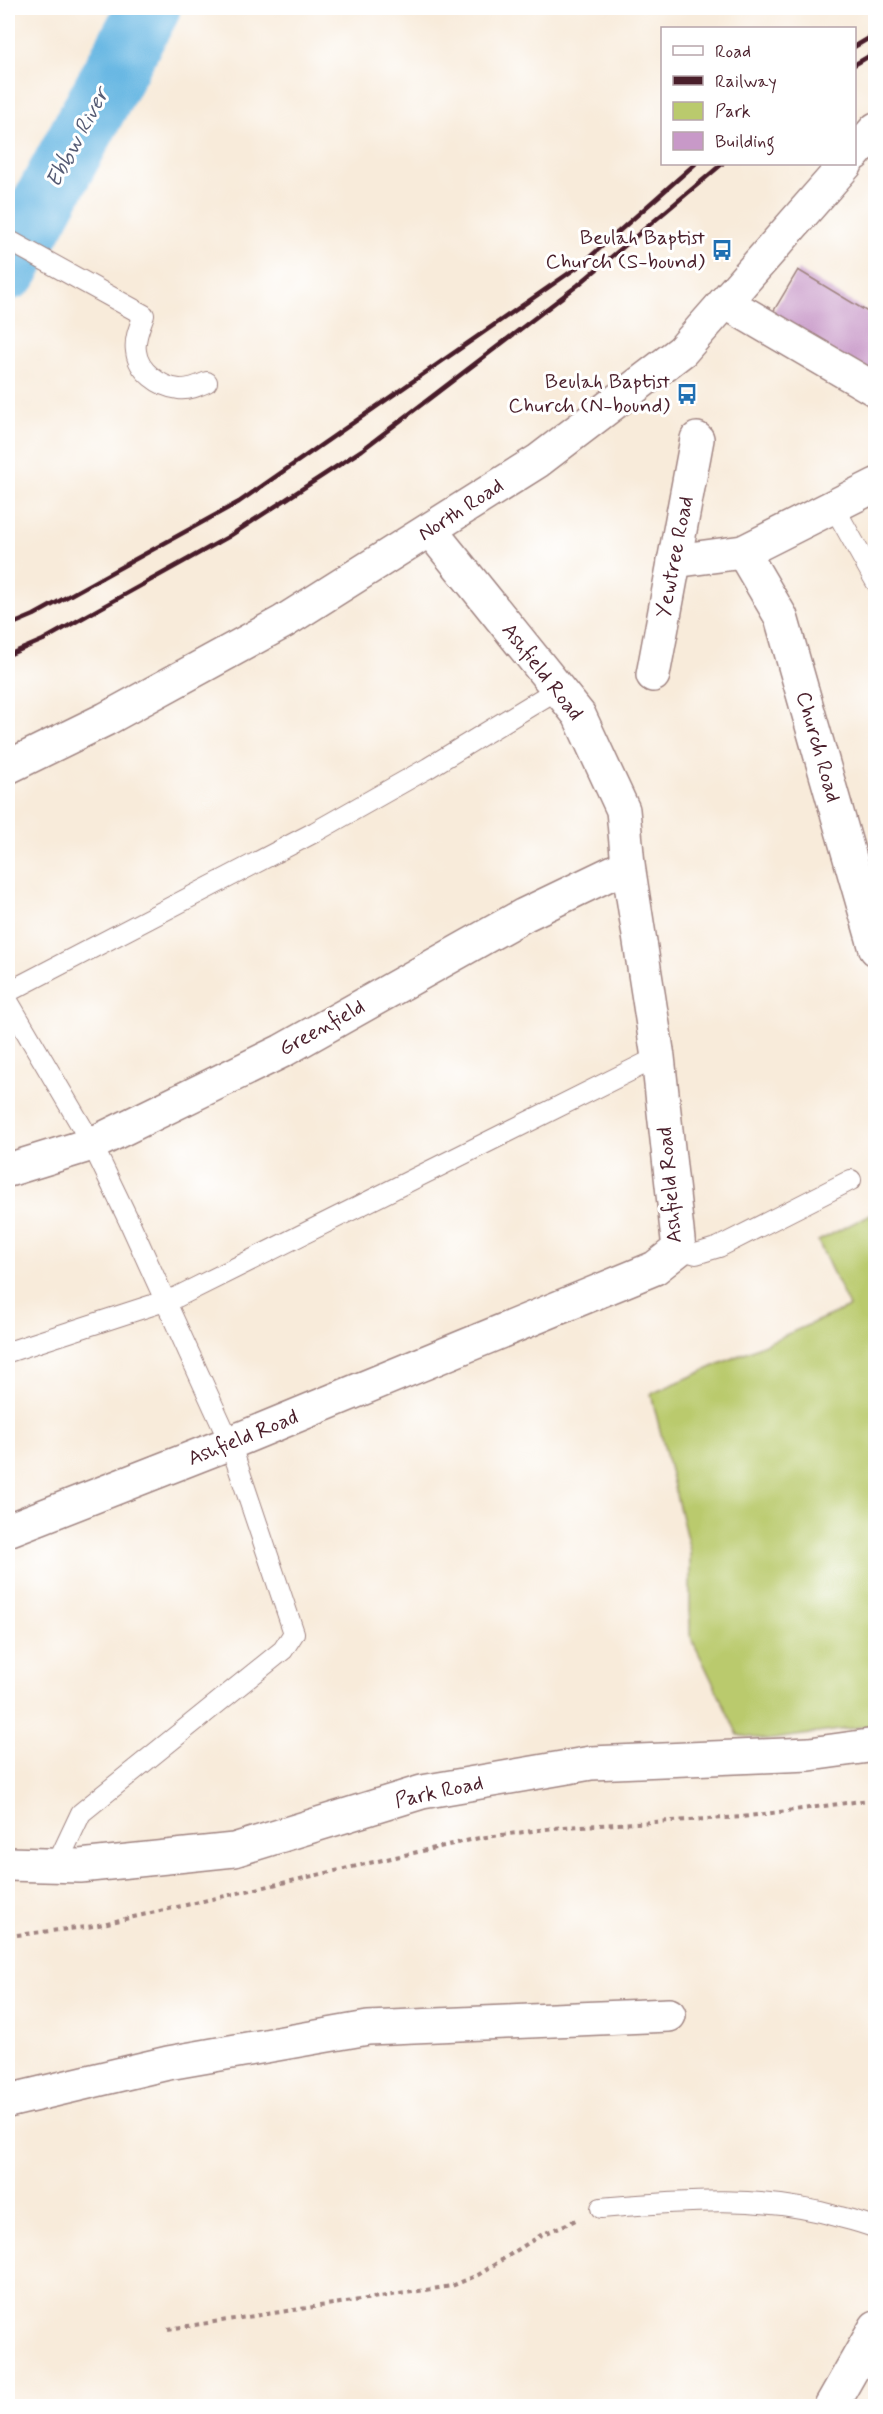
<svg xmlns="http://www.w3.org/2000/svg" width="883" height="2414" font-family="Mynerve,sans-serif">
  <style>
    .green { fill: #baca6d; stroke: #82744c; stroke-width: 1.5 }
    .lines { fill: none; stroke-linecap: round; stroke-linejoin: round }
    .river { stroke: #69b8e3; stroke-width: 63 }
    .building { fill: #c899c8 }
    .lane-casing { stroke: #a18582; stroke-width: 22 }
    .street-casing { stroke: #a18582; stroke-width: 36 }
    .secondary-casing { stroke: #a18582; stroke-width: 36 }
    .path { stroke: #a18582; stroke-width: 4; stroke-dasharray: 4.5 4.5; stroke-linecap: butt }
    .lane { stroke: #fff; stroke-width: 20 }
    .street { stroke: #fff; stroke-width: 33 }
    .secondary { stroke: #fff; stroke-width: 33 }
    .rail { stroke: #4a1f2b; stroke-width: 4.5 }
    .labels { text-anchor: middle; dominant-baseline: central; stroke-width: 6; stroke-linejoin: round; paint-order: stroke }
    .poi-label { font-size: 21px; fill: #4a1f2b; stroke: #fff; text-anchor: end }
    .street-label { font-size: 21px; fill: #4a1f2b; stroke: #fff }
    .water-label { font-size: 22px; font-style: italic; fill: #565c75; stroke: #fff }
  </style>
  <rect width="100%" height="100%" fill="#fff"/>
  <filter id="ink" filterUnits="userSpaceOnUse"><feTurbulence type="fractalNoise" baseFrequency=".0167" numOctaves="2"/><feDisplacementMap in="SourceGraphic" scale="12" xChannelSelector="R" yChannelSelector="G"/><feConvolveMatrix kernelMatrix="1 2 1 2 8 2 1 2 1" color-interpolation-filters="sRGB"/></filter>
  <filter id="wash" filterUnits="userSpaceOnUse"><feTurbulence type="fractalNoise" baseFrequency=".008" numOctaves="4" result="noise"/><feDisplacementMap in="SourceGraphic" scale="24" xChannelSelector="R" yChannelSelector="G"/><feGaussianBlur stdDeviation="1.35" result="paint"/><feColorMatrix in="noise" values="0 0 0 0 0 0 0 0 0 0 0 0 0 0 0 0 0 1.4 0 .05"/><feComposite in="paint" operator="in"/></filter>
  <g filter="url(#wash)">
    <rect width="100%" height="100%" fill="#f8ebda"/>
    <path class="green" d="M 875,1212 L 875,1725 L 767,1740 L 738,1735 L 690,1635 L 690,1551 L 651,1394 L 849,1307 L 818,1241 Z"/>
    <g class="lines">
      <path class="river" d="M 8,269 L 149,8"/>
    </g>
    <g id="blocks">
      <path class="building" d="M 798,270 L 876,317 L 876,380 L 770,317 Z"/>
    </g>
  </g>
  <g filter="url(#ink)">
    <use href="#blocks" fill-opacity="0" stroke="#a18582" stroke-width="1.5"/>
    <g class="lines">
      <defs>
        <g id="lane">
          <path d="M 8,240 L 144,315 C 140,326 134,339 136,351 C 138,371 160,387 179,389 C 189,390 198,386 207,382"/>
          <path d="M 834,507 L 876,582"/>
          <path d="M 8,992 L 315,832 L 428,768 L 558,689"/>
          <path d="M 8,1001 L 92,1144 L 129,1221 L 230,1443 L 294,1633 L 283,1650 L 81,1813 L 56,1866"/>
          <path d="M 679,1249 L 696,1254 L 719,1247 L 851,1180"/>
          <path d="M 8,1352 L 177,1297 L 658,1057"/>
          <path d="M 601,2208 C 684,2201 759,2194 840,2217 C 852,2220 864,2223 876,2228"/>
        </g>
        <g id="street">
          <path d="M 725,302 L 876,390"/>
          <path d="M 743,552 L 781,617 L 876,949"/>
          <path d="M 674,561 L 743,552 L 876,485"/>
          <path d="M 653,675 L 697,439"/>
          <path d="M 8,1170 L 92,1144 L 282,1051 L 524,915 L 628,865"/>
          <path d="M 8,1530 L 230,1443 L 655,1268 L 679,1249 L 658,1057 L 628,865 L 623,810 L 579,715 L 430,530"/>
          <path d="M 8,1864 L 80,1866 L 234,1850 L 422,1792 L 591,1763 L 810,1754 L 876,1745"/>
          <path d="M 8,2101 L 168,2063 L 368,2028 L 669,2015"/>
          <path d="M 831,2406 L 876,2327"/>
        </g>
        <g id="secondary">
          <path d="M 854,154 L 876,129"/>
          <path d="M 8,767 L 106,719 L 283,622 L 538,461 L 682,351 L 846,164"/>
        </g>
      </defs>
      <use href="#lane" class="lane-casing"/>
      <use href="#street" class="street-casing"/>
      <use href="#secondary" class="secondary-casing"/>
      <g class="path">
        <path d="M 8,1936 L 94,1926 L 479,1838 L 562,1827 L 742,1817 L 876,1799"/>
        <path d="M 168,2329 L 452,2286 L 478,2275 L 541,2235 L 576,2220"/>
      </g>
      <use href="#lane" class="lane"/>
      <use href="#street" class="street"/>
      <use href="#secondary" class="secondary"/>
      <g class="rail">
        <path d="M 854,47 L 876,34"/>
        <path d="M 854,65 L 876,52"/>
        <path d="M 8,626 L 34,615 L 239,502 L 582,264 L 695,164"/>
        <path d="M 8,655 L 43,640 L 228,537 L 362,450 L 578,285 L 722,164"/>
      </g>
    </g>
  </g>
  <defs>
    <symbol id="bus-bare" viewBox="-9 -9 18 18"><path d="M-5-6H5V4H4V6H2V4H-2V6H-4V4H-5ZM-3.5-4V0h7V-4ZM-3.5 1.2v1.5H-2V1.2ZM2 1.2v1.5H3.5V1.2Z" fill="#1f6fb2" stroke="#fff" stroke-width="2.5" paint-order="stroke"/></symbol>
  </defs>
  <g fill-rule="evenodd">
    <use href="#bus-bare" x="707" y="235" width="30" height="30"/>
    <use href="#bus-bare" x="672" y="379" width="30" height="30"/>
  </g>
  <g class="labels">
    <g class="poi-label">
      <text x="705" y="238">Beulah Baptist<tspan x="705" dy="24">Church (S-bound)</tspan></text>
      <text x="670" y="382">Beulah Baptist<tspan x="670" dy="24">Church (N-bound)</tspan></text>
    </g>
    <g class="street-label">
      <text transform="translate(461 510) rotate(-33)">North Road</text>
      <text transform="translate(675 557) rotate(-79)">Yewtree Road</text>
      <text transform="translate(542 672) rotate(52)">Ashfield Road</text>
      <text transform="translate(818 747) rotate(74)">Church Road</text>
      <text transform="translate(322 1028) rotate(-29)">Greenfield</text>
      <text transform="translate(670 1185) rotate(-95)">Ashfield Road</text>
      <text transform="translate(243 1438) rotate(-22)">Ashfield Road</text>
      <text transform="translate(439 1792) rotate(-12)">Park Road</text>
    </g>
    <g class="water-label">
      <text transform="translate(78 138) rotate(-62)">Ebbw River</text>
    </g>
  </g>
  <rect width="883" height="2414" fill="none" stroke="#fff" stroke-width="30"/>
  <rect x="661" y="27" width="195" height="138" fill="#ffffff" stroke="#b7a5aa" stroke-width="1.5"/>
  <rect x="673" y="46" width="30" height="9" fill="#ffffff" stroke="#b7a5aa" stroke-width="1.5"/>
  <text x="715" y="57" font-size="18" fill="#4a1f2b">Road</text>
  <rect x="673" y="76" width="30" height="9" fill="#4a1f2b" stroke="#b7a5aa" stroke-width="1.5"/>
  <text x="715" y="87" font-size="18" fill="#4a1f2b">Railway</text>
  <rect x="673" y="102" width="30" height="18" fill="#baca6d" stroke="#b7a5aa" stroke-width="1.5"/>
  <text x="715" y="117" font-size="18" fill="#4a1f2b">Park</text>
  <rect x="673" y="132" width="30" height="18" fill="#c899c8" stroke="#b7a5aa" stroke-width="1.5"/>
  <text x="715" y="147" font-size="18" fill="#4a1f2b">Building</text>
</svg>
